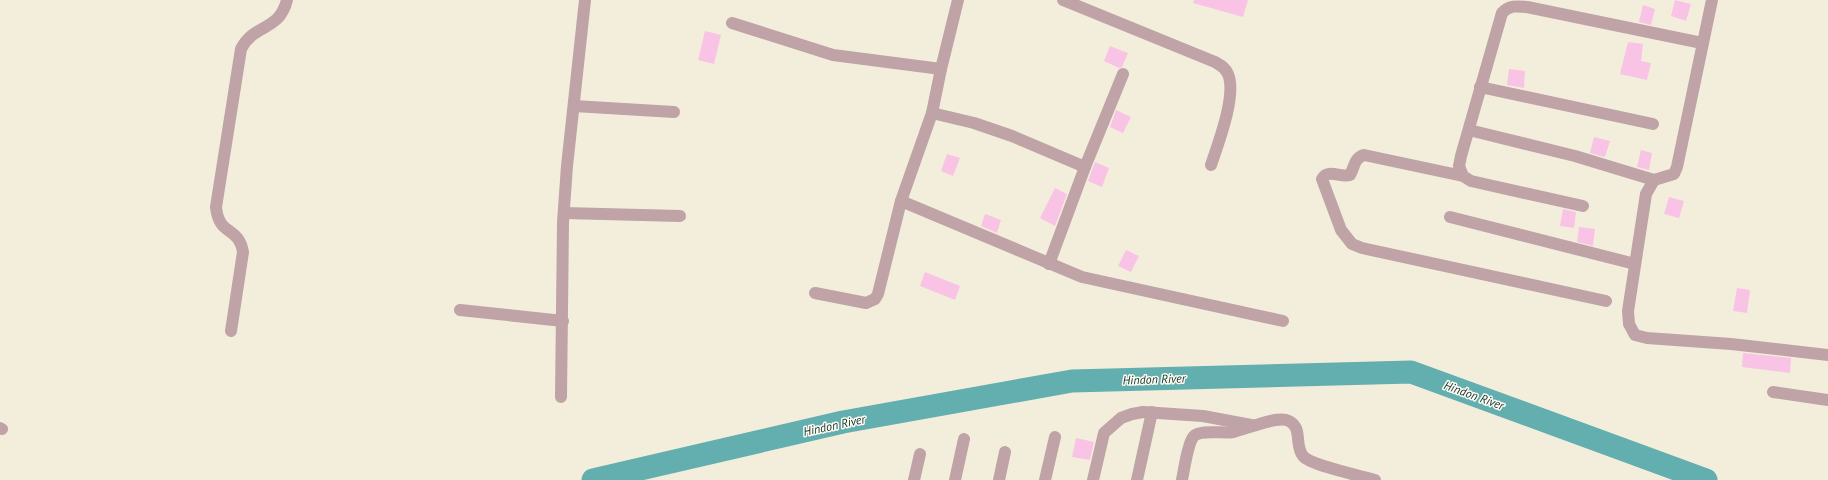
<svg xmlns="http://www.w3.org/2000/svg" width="1828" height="480" font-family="'PT Sans',sans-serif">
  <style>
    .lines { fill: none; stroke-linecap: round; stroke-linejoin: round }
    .river { stroke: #63aeaf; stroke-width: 23 }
    .building { fill: #f9c3e5 }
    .minor { stroke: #bfa3a6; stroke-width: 12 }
    .labels { text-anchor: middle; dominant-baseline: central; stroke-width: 3; stroke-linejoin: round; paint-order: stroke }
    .water-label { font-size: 12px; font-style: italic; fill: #0f3536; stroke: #fefbf1 }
  </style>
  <rect width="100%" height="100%" fill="#f3eedc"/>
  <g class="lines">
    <path class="river" d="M 593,480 L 843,422 L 1072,381 L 1411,372 L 1706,480"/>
  </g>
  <g class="building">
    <path d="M 1194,0 L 1248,0 L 1243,17 L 1193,3 Z"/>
    <path d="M 1675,0 L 1691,4 L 1686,21 L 1671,16 Z"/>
    <path d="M 1643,5 L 1655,9 L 1651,25 L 1639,22 Z"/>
    <path d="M 705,31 L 721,35 L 714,64 L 698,60 Z"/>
    <path d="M 1628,42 L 1643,44 L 1641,61 L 1651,63 L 1647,80 L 1620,74 Z"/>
    <path d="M 1110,46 L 1128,53 L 1122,67 L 1119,68 L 1104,61 Z"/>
    <path d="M 1509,69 L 1525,71 L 1524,88 L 1507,85 Z"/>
    <path d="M 1116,110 L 1131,117 L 1123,133 L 1110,127 Z"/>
    <path d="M 1594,137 L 1610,141 L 1605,157 L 1590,153 Z"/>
    <path d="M 1641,150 L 1652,153 L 1649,170 L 1637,167 Z"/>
    <path d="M 947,154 L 960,158 L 953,176 L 941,171 Z"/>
    <path d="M 1095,162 L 1109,168 L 1102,187 L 1088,181 Z"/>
    <path d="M 1055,188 L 1067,194 L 1055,226 L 1040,218 Z"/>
    <path d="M 1669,197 L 1684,201 L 1679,218 L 1664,214 Z"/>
    <path d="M 1563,209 L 1576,212 L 1574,228 L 1560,226 Z"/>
    <path d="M 985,214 L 1001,220 L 997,233 L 981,226 Z"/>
    <path d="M 1579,227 L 1595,229 L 1593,246 L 1577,242 Z"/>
    <path d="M 1126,250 L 1139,256 L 1131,272 L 1118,266 Z"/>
    <path d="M 925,272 L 960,286 L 955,300 L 920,286 Z"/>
    <path d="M 1737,288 L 1750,290 L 1747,313 L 1733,311 Z"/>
    <path d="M 1743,353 L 1791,358 L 1790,373 L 1742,367 Z"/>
    <path d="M 1076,438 L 1094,442 L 1090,460 L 1072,457 Z"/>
  </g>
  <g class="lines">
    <g class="minor">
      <path d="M 1063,0 L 1215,62 C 1220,65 1225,67 1228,74 C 1237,95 1218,144 1211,165"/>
      <path d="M 1712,0 L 1677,167 L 1674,174 L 1654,180 L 1646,194 L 1628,311 L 1629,324 L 1635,335 L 1647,338 L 1731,344 L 1828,355"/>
      <path d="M 732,23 L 833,55 L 941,69"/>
      <path d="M 1480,87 L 1653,124"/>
      <path d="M 574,106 L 674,112"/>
      <path d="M 932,113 L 974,123 L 1012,136 L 1085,167"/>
      <path d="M 1469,130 L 1575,156 L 1654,180"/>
      <path d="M 1463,176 L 1364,155 C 1353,159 1355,167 1350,175 C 1340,178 1328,168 1322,179 L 1341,230 L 1352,244 L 1362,248 L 1606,301"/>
      <path d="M 901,201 L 1082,277 L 1283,321"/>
      <path d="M 1583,206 L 1471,181 L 1463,176 L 1459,166 L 1461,156 L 1502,13 C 1509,5 1517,6 1527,7 L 1702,43"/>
      <path d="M 564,213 L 680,216"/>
      <path d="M 1450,217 L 1635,264"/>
      <path d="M 1049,264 L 1085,167 L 1123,74"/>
      <path d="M 815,293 L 866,303 L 875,299 L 878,294 L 901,201 L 932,113 L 941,69 L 958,0"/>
      <path d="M 460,310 L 563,321"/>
      <path d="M 231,331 L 243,252 C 238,225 219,237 216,207 L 241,49 C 254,23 279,32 287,0"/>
      <path d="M 1773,392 L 1828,400"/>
      <path d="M 561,397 L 563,222 L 567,166 L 585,0"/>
      <path d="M 0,428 L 2,429"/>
      <path d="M 914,480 L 920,454"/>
      <path d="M 955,480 L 964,439"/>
      <path d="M 999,480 L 1005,452"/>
      <path d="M 1045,480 L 1055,437"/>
      <path d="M 1093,480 L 1104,433 L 1121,418 L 1132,414 L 1143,412 L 1203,416 L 1251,425"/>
      <path d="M 1137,480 L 1152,412"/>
      <path d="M 1182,480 C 1184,470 1188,442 1194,436 C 1201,429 1223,434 1233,432 C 1247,429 1277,415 1289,421 C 1303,428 1294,445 1303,456 C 1310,465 1361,476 1375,480"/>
    </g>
  </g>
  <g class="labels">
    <g class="water-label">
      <text transform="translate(1154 379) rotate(-2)">Hindon River</text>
      <text transform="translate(1474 395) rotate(20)">Hindon River</text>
      <text transform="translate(834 425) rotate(-12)">Hindon River</text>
    </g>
  </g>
</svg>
